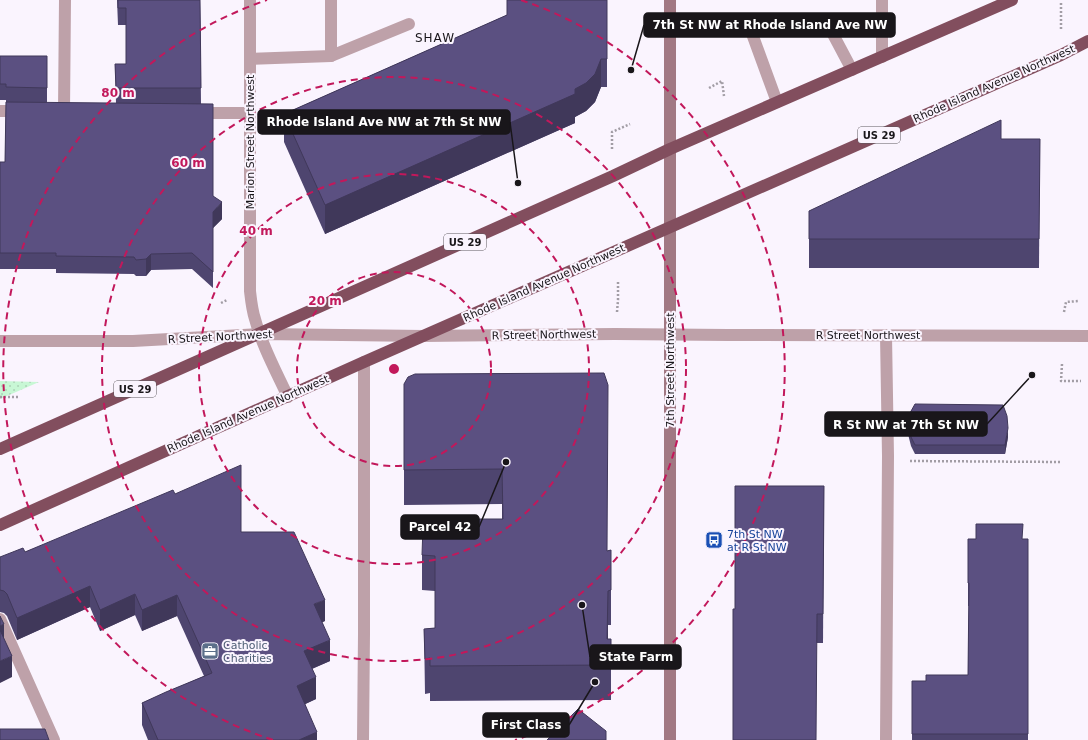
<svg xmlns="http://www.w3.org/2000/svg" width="1088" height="740" font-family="'DejaVu Sans',sans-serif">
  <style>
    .park { fill: url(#park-dots) }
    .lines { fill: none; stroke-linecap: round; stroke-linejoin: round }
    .path { stroke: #a29da5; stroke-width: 2.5; stroke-dasharray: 2 2; stroke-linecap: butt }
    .service { stroke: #bea1a9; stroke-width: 12 }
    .minor { stroke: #bea1a9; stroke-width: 12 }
    .tertiary { stroke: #bea1a9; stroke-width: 12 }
    .secondary { stroke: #a17883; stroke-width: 12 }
    .trunk { stroke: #824e5e; stroke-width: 12 }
    .wall { fill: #4e456f }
    .shaded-wall { fill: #40385a }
    .building { fill: #5b5081; stroke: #40385a }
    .ring { fill: none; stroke: #c2185b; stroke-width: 2; stroke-dasharray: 7 5 }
    .labels { text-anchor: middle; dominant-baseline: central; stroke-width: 4; stroke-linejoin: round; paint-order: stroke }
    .shield { fill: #faf4fe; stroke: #5c595e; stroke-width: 1 }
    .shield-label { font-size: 10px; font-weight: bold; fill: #19161a }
    .street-label { font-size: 11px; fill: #19161a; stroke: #faf4fe }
    .transit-label { font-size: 11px; fill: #164399; stroke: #faf4fe; text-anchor: start }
    .service-label { font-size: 11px; fill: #4e5e75; stroke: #faf4fe; text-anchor: start }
    .neighbourhood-label { font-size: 12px; letter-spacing: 1px; fill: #19161a; stroke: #faf4fe }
    .centre { fill: #c2185b; stroke: #faf4fe; stroke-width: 2 }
    .ring-label { font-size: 12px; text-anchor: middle; font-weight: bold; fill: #c2185b; stroke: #faf4fe; stroke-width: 4; stroke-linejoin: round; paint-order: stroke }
    .leader { fill: none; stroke: #19161a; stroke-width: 1.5 }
    .callout-dot { fill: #19161a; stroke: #faf4fe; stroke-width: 1.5 }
    .callout { fill: #19161a; stroke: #19161a; stroke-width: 1.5 }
    .callout-label { font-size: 12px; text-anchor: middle; font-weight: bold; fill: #fff }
  </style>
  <defs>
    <pattern id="park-dots" width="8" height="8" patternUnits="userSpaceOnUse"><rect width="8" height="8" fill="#c8f7d5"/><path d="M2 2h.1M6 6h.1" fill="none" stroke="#abd3b6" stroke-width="1.8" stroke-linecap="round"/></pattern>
  </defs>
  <rect width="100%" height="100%" fill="#faf4fe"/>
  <path class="park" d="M 0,381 L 39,382 L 0,399 Z"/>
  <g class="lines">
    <g class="path">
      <path d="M 1061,29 L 1061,3"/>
      <path d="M 709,88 L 722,81 L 724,96"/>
      <path d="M 612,149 L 612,132 L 630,124"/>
      <path d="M 221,303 L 227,300"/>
      <path d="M 617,312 L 618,300 L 618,282"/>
      <path d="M 1064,312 L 1066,302 L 1079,301"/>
      <path d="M 1062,364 L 1061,381 L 1081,381"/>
      <path d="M 0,397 L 18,397"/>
      <path d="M 910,461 L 1062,462"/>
    </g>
    <g class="service">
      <path d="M 882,0 L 882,57"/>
      <path d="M 670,20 L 826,21 L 852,70"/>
      <path d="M 747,20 L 777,102"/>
      <path d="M 331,56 L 409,24"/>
      <path d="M 250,59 L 331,56 L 331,0"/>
      <path d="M 0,111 L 23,111"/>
      <path d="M 64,111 L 65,0"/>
      <path d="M 197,113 L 250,113"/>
      <path d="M 886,335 L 888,456 L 886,740"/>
      <path d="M 0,619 L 54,740"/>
      <path d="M 363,740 L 364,634 L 364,362"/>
    </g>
    <path class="minor" d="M 250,0 L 250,291 C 251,300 252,310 255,319 C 262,346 276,371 288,397"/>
    <path class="tertiary" d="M 0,341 L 133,341 L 260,334 L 424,336 L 615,334 L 728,335 L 1088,336"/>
    <path class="secondary" d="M 670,0 L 670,740"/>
    <g class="trunk">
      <path d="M 0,449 L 613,176 L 670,149 L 1012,0"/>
      <path d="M 0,525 L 364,362 L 1061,55 L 1088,41"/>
    </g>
  </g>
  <g class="wall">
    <path d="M 117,0 L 200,0 L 201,104 L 213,196 L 222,219 L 213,228 L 213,288 L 192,269 L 151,270 L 146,276 L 136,276 L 134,274 L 56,273 L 56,269 L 0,269 L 0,162 L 5,162 L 6,100 L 0,100 L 0,56 L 47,56 L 47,103 L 116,103 L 115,64 L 126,64 L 126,25 L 118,25 Z"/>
    <path d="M 607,0 L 607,87 L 601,87 L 595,102 L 586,111 L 575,117 L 575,123 L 325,234 L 284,142 L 284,114 L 507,15 Z"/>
    <path d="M 1040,139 L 1039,268 L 809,268 L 809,211 Z"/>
    <path d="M 404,384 L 607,551 L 611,550 L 611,625 L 608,625 L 608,639 L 611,639 L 611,700 L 430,701 L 430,693 L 425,694 L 424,629 L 435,628 L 435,591 L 422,590 L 422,555 L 502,519 L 502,504 L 404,505 Z"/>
    <path d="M 908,426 L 1008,437 L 1005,454 L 915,454 L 911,446 L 908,434 Z"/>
    <path d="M 824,486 L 823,643 L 817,643 L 735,609 Z"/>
    <path d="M 175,494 L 241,532 L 325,621 L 322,622 L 330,661 L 312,669 L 316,699 L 305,704 L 317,740 L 148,740 L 142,725 L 142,703 L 204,676 L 177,616 L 142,631 L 135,615 L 100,631 L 90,607 L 17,640 L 7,616 L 4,613 L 0,612 L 0,557 L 25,552 Z"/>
    <path d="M 968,539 L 1028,539 L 1028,740 L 912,740 L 912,681 L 926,681 L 968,675 L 969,606 L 968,606 Z"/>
  </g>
  <g class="shaded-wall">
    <path d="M 601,59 L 601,87 L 595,102 L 586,111 L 575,117 L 575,123 L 325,234 L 325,205 L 575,89 Z"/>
    <path d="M 222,202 L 222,219 L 213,228 L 213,212 Z"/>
    <path d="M 151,254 L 151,270 L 146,276 L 146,259 Z"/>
    <path d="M 1008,428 L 1008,437 L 1005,454 L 1005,445 Z"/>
    <path d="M 90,586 L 90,607 L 17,640 L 17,618 Z"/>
    <path d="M 608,591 L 608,665 L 607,639 Z"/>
    <path d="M 135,594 L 135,615 L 100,631 L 100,610 Z"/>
    <path d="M 177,595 L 177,616 L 142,631 L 142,610 Z"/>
    <path d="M 325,600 L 325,621 L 314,626 L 314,604 Z"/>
    <path d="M 4,624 L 4,646 L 0,648 L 0,626 Z"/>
    <path d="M 330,640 L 330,661 L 304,672 L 304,651 Z"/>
    <path d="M 12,656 L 12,677 L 0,683 L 0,661 Z"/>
    <path d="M 316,677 L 316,699 L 297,708 L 297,686 Z"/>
    <path d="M 317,732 L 317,740 L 299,740 Z"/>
  </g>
  <g class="building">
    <path d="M 118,0 L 200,0 L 201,88 L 116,88 L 115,64 L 126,64 L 126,8 L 118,8 Z"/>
    <path d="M 507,0 L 607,0 L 607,59 L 601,59 L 595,74 L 586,83 L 575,89 L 575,94 L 325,205 L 284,114 L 507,15 Z"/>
    <path d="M 0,56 L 47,56 L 47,88 L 6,87 L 6,84 L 0,84 Z"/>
    <path d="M 6,102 L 213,104 L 213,196 L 222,202 L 213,212 L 213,272 L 192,253 L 151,254 L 146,259 L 136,260 L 134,257 L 56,256 L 56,253 L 0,253 L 0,162 L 5,162 Z"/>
    <path d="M 1001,120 L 1001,139 L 1040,139 L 1039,239 L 809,239 L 809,211 Z"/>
    <path d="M 604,373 L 608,385 L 607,551 L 611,550 L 611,590 L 608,591 L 607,639 L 611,639 L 611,665 L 430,666 L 430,658 L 425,659 L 424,629 L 435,628 L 435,556 L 422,555 L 423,526 L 429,525 L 430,519 L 503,519 L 502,469 L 404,470 L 404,384 L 408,377 L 415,374 Z"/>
    <path d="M 915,404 L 1003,405 L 1007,416 L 1008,428 L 1005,445 L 915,445 L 911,437 L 908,426 L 910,413 Z"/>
    <path d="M 241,465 L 241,532 L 294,532 L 325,600 L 314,604 L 330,640 L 304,651 L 316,677 L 297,686 L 317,732 L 299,740 L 158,740 L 142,703 L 166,692 L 212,673 L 177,595 L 142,610 L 135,594 L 100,610 L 90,586 L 17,618 L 7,594 L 4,591 L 0,590 L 0,557 L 23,548 L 25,552 L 173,490 L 175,494 Z"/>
    <path d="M 735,486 L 824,486 L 823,614 L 817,614 L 816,740 L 733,740 L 733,609 L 735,609 Z"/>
    <path d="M 976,524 L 1023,524 L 1022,539 L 1028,539 L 1028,734 L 912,734 L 912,681 L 926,681 L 926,675 L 968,675 L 969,583 L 968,583 L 968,539 L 976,539 Z"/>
    <path d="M 0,616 L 4,624 L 0,626 Z"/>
    <path d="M 0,630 L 12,656 L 0,661 Z"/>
    <path d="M 578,709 L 606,731 L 606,740 L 547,740 Z"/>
    <path d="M 0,729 L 45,729 L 49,740 L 0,740 Z"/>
  </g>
  <g class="ring">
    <circle cx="394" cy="369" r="97"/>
    <circle cx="394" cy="369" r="195"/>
    <circle cx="394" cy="369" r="292"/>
    <path d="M273 740A390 390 0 0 1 267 0M521 0A390 390 0 0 1 515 740"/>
  </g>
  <defs>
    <symbol id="bus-square" viewBox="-11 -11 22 22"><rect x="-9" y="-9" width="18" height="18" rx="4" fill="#1a4fb4" stroke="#faf4fe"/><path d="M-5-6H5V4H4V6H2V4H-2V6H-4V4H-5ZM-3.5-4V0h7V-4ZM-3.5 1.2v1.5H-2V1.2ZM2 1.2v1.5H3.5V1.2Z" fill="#fff"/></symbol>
    <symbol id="office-square" viewBox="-11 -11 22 22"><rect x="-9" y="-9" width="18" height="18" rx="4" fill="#5c6f8a" stroke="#faf4fe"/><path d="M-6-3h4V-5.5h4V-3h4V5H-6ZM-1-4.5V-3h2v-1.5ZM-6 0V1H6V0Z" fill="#fff"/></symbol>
  </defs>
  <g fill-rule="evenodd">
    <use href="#bus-square" x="704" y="530" width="20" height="20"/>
    <use href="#office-square" x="200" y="641" width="20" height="20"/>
  </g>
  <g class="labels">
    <g class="shield">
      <rect x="858" y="127" width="42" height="16" rx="3"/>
      <rect x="444" y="234" width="42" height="16" rx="3"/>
      <rect x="114" y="381" width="42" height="16" rx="3"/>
    </g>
    <g class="shield-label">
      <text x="879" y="135">US 29</text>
      <text x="465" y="242">US 29</text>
      <text x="135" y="389">US 29</text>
    </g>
    <g class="street-label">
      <text transform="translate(994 84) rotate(-24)">Rhode Island Avenue Northwest</text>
      <text transform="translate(250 142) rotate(-90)">Marion Street Northwest</text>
      <text transform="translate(544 283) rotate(-24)">Rhode Island Avenue Northwest</text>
      <text transform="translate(544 335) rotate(-1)">R Street Northwest</text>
      <text x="868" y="335">R Street Northwest</text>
      <text transform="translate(220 337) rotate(-3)">R Street Northwest</text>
      <text transform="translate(670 370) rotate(-90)">7th Street Northwest</text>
      <text transform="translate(248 414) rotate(-24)">Rhode Island Avenue Northwest</text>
    </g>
    <g class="transit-label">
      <text x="727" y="534">7th St NW<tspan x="727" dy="13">at R St NW</tspan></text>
    </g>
    <g class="service-label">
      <text x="223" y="645">Catholic<tspan x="223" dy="13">Charities</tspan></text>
    </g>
    <g class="neighbourhood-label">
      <text x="435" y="38">SHAW</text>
    </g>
  </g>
  <circle cx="394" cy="369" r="6" class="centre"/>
  <g class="ring-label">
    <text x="118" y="97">80 m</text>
    <text x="188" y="167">60 m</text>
    <text x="256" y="235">40 m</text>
    <text x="325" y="305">20 m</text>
  </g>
  <path class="leader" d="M631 70L644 25M518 183L510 122M1032 375L987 424M506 462L479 527M582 605L590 657M595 682L569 725"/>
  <g class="callout-dot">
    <circle cx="631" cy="70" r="4"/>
    <circle cx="518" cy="183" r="4"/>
    <circle cx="1032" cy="375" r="4"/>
    <circle cx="506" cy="462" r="4"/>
    <circle cx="582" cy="605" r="4"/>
    <circle cx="595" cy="682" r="4"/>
  </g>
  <g class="callout">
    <rect x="644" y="13" width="251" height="24" rx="4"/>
    <rect x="258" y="110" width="252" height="24" rx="4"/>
    <rect x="825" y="412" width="162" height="24" rx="4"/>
    <rect x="401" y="515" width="78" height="24" rx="4"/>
    <rect x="590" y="645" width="91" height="24" rx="4"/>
    <rect x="483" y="713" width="86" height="24" rx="4"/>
  </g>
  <g class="callout-label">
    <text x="770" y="29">7th St NW at Rhode Island Ave NW</text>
    <text x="384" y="126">Rhode Island Ave NW at 7th St NW</text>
    <text x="906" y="429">R St NW at 7th St NW</text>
    <text x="440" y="531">Parcel 42</text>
    <text x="636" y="661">State Farm</text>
    <text x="526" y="729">First Class</text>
  </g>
</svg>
